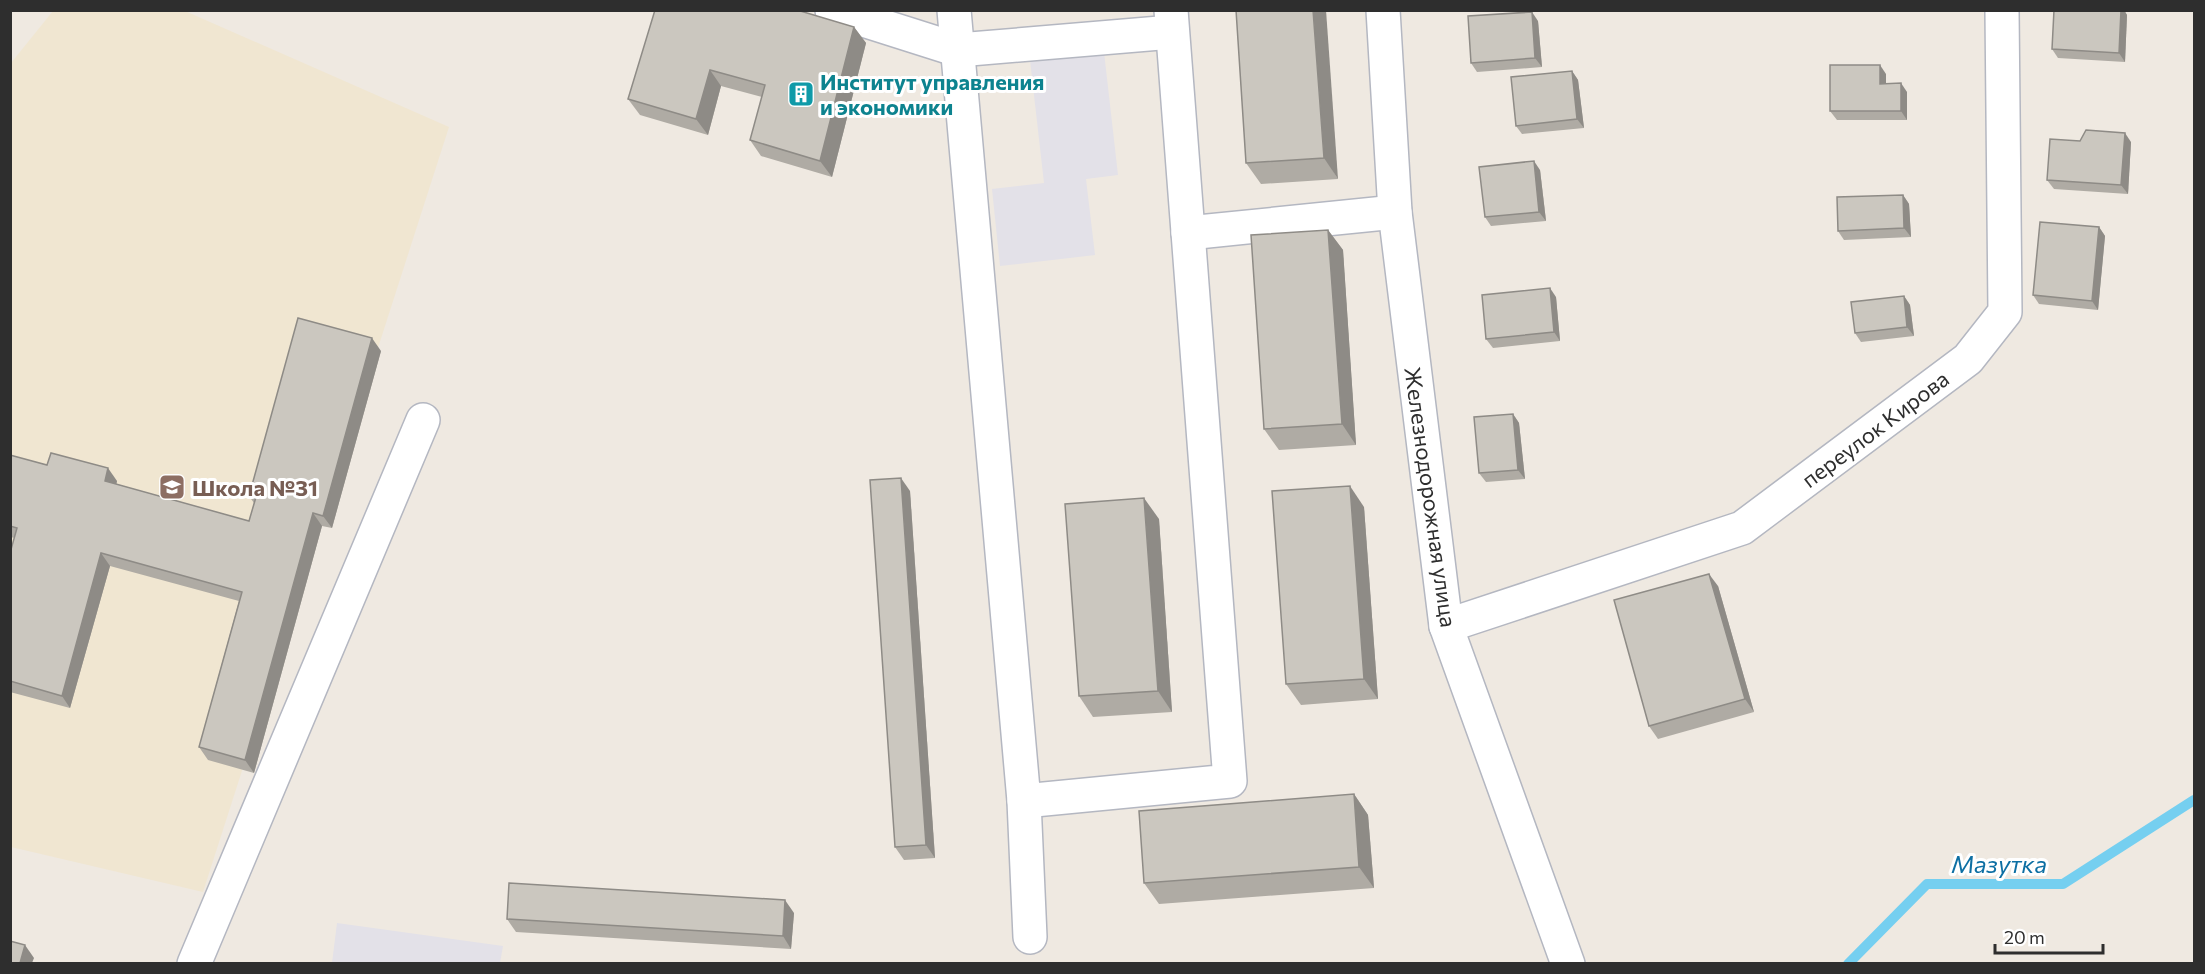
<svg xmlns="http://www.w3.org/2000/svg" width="2205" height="974" font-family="Commissioner,sans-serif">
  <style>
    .industrial { fill: #e3e1e8 }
    .education { fill: #f0e6d1 }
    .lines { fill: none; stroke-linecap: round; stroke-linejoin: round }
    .stream { stroke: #75cff0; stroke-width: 10 }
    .minor-casing { stroke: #b4b7c1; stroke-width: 36 }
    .minor { stroke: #fff; stroke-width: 33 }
    .wall { fill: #afaba4 }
    .shaded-wall { fill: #8e8b86 }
    .building { fill: #cbc7bf; stroke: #8e8b86; stroke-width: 1.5 }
    .labels { text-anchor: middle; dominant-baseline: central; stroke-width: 6; stroke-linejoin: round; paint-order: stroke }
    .culture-label { font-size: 22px; font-weight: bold; fill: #0d838f; stroke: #fff; text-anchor: start }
    .street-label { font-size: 22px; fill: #2e2e2e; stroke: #fff }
    .education-label { font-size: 22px; font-weight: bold; fill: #785e54; stroke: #fff; text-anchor: start }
    .water-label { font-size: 24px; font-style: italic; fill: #0d6fa3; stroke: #fff }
  </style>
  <rect width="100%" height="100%" fill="#efe9e1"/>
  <g class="industrial">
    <path d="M 1104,52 L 1118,175 L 1086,179 L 1095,255 L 1000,266 L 992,189 L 1044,183 L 1030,60 Z"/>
    <path d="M 337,923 L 503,946 L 500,963 L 332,963 Z"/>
  </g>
  <path class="education" d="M 53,11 L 185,11 L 449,127 L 203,892 L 11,847 L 11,63 Z"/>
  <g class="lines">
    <path class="stream" d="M 1848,964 L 1927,884 L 2063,884 L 2194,800"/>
    <defs>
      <g id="minor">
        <path d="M 832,10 L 958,50 L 1172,32"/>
        <path d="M 954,10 L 1024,801 L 1230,781 L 1171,10"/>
        <path d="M 1383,10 L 1395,212 L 1446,626 L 1568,964"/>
        <path d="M 1188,233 L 1395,212"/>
        <path d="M 1446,626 L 1742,528 L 1968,359 L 2005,312 L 2002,10"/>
        <path d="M 1024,801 L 1030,937"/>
        <path d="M 194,964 L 423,420"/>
      </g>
    </defs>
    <use href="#minor" class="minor-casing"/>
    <use href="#minor" class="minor"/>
  </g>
  <g class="wall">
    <path d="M 655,10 L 854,27 L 866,43 L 832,177 L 761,156 L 750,140 L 762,97 L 721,86 L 708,135 L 640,115 L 628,99 Z"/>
    <path d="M 1236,10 L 1338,179 L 1261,184 L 1246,163 Z"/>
    <path d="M 2054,10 L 2124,10 L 2127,15 L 2125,62 L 2058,58 L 2052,49 Z"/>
    <path d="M 1538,21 L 1542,67 L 1477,72 L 1471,63 Z"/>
    <path d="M 1572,71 L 1578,80 L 1584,128 L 1522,134 L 1516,126 Z"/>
    <path d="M 1886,74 L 1886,84 L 1907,92 L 1907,120 L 1837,120 L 1830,111 Z"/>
    <path d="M 2080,141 L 2131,142 L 2128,194 L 2054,189 L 2047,180 Z"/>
    <path d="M 1540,170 L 1546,221 L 1491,226 L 1485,217 Z"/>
    <path d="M 1903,195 L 1909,204 L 1911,237 L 1844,240 L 1838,231 Z"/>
    <path d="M 2099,227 L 2105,236 L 2098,310 L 2039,304 L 2033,295 Z"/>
    <path d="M 1328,230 L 1343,250 L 1356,445 L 1279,450 L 1264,429 Z"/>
    <path d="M 1904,296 L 1910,305 L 1914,336 L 1861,342 L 1855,333 Z"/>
    <path d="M 1556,297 L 1560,341 L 1493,348 L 1486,339 Z"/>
    <path d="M 381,351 L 332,528 L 322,526 L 254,773 L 208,760 L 199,747 L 239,601 L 110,566 L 70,708 L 10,692 L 10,553 L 15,538 L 10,537 L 10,455 L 47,465 L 117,481 L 116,484 L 249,521 L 254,503 L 249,496 Z"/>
    <path d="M 1513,414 L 1519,423 L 1525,479 L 1486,482 L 1479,473 Z"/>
    <path d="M 910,491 L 935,858 L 904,860 L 895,847 Z"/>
    <path d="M 1364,507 L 1378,699 L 1301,705 L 1286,684 Z"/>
    <path d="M 1159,519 L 1172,712 L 1093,717 L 1079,696 Z"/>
    <path d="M 1718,586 L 1754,712 L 1658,739 L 1649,726 Z"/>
    <path d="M 1354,794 L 1368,815 L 1374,888 L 1159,904 L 1144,883 Z"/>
    <path d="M 794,913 L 791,949 L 516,932 L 507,919 Z"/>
  </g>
  <g class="shaded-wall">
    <path d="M 1313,10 L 1326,10 L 1338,179 L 1324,158 Z"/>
    <path d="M 2121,10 L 2124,10 L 2127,15 L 2125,62 L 2119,53 Z"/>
    <path d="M 1532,12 L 1538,21 L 1542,67 L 1535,58 Z"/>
    <path d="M 854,27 L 866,43 L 832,177 L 820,161 Z"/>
    <path d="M 1880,65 L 1886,74 L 1886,93 L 1880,84 Z"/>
    <path d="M 710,70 L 721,86 L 708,135 L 696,119 Z"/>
    <path d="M 1572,71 L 1578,80 L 1584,128 L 1577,119 Z"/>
    <path d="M 1901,83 L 1907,92 L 1907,120 L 1901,111 Z"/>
    <path d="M 2125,133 L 2131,142 L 2128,194 L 2121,185 Z"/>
    <path d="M 1534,161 L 1540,170 L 1546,221 L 1539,212 Z"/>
    <path d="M 1903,195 L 1909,204 L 1911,237 L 1904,228 Z"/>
    <path d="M 2099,227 L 2105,236 L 2098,310 L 2092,301 Z"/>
    <path d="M 1328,230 L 1343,250 L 1356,445 L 1342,424 Z"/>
    <path d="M 1550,288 L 1556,297 L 1560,341 L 1554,332 Z"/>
    <path d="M 1904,296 L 1910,305 L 1914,336 L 1907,327 Z"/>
    <path d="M 372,338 L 381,351 L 332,528 L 323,516 Z"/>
    <path d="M 1513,414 L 1519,423 L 1525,479 L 1518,470 Z"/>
    <path d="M 108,468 L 117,481 L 114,494 L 105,481 Z"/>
    <path d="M 901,478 L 910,491 L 935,858 L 926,845 Z"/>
    <path d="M 1350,486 L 1364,507 L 1378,699 L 1364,679 Z"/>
    <path d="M 1144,498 L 1159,519 L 1172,712 L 1158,691 Z"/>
    <path d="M 313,513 L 322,526 L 254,773 L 245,760 Z"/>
    <path d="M 101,553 L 110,566 L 70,708 L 62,696 Z"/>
    <path d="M 1709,574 L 1718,586 L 1754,712 L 1745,699 Z"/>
    <path d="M 1354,794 L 1368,815 L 1374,888 L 1359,867 Z"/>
    <path d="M 785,900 L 794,913 L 791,949 L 783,936 Z"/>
    <path d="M 25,945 L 34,958 L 32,963 L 20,963 Z"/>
  </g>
  <g class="building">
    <path d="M 655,10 L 797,10 L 854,27 L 820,161 L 750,140 L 765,85 L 710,70 L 696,119 L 628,99 Z"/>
    <path d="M 1236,10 L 1313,10 L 1324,158 L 1246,163 Z"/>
    <path d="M 2054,10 L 2121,10 L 2119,53 L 2052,49 Z"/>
    <path d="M 1532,12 L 1535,58 L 1471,63 L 1468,16 Z"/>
    <path d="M 1830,65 L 1880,65 L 1880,84 L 1901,83 L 1901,111 L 1830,111 Z"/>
    <path d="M 1572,71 L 1577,119 L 1516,126 L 1511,77 Z"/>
    <path d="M 2086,130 L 2125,133 L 2121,185 L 2047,180 L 2050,139 L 2080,141 Z"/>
    <path d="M 1534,161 L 1539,212 L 1485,217 L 1479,167 Z"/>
    <path d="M 1903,195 L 1904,228 L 1838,231 L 1837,197 Z"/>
    <path d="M 2040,222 L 2099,227 L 2092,301 L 2033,295 Z"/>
    <path d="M 1328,230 L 1342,424 L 1264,429 L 1251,235 Z"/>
    <path d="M 1550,288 L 1554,332 L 1486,339 L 1482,295 Z"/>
    <path d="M 1904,296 L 1907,327 L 1855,333 L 1851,302 Z"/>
    <path d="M 298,318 L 372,338 L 323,516 L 313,513 L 245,760 L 199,747 L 242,592 L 101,553 L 62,696 L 10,681 L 10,553 L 17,528 L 10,526 L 10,455 L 47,465 L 51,453 L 108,468 L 105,481 L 249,521 L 256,497 L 249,496 Z"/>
    <path d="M 1513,414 L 1518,470 L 1479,473 L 1474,417 Z"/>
    <path d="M 901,478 L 926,845 L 895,847 L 870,480 Z"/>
    <path d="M 1350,486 L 1364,679 L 1286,684 L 1272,491 Z"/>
    <path d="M 1144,498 L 1158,691 L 1079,696 L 1065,504 Z"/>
    <path d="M 1709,574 L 1745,699 L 1649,726 L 1614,600 Z"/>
    <path d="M 1354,794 L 1359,867 L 1144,883 L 1139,811 Z"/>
    <path d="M 509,883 L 785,900 L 783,936 L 507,919 Z"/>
    <path d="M 10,941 L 25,945 L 20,963 L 10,963 Z"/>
  </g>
  <defs>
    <symbol id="building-square" viewBox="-11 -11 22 22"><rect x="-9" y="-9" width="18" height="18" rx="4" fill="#0f9aa8" stroke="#fff"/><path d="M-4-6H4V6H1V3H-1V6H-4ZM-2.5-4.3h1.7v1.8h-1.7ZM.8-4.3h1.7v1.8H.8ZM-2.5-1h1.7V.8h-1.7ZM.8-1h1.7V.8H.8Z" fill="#fff"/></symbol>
    <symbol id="school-square" viewBox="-11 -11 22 22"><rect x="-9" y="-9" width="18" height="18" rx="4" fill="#8d6e63" stroke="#fff"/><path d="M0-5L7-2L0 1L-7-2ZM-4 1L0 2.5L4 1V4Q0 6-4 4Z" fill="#fff"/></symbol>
  </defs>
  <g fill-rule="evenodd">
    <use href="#building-square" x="786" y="79" width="30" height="30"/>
    <use href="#school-square" x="157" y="472" width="30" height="30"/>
  </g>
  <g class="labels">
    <g class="culture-label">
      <text x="820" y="81">Институт управления<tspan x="820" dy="25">и экономики</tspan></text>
    </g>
    <g class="street-label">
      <text transform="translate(1875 429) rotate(-37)">переулок Кирова</text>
      <text transform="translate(1431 497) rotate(82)">Железнодорожная улица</text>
    </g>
    <g class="education-label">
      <text x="192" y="487">Школа №31</text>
    </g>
    <g class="water-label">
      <text x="1999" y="863">Мазутка</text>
    </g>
  </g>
  <rect width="2205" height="974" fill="none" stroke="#2e2e2e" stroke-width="24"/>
  <path d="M1995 944v9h108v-9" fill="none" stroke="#2e2e2e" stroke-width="3"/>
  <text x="2004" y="944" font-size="18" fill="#2e2e2e" stroke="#ffffff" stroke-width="4.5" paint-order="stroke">20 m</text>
</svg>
